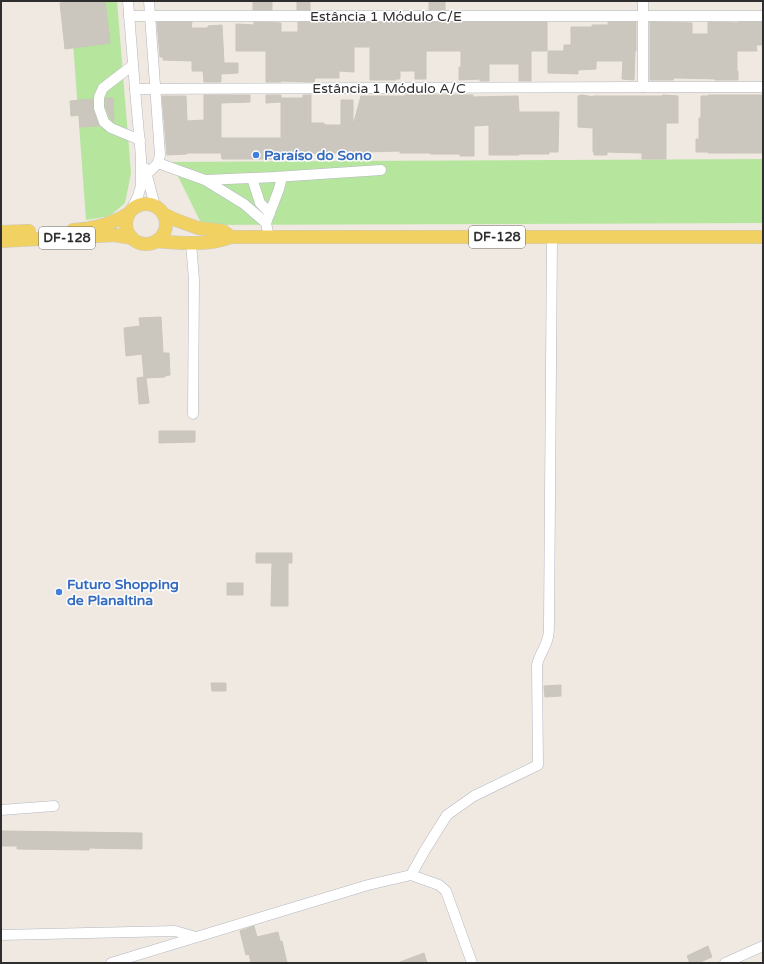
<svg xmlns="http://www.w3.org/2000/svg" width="764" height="964" font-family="'Varela Round',sans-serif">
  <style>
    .green { fill: #b6e59e }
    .building { fill: #cbc7bf; stroke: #cbc5ba }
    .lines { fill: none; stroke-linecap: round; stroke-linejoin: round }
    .minor-casing { stroke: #b4b7c1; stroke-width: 11 }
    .major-casing { stroke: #c9c9c9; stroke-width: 14 }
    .minor { stroke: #fff; stroke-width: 10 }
    .major { stroke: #f2d163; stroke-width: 13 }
    .shop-dot { fill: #3f7fe0; stroke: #fff; stroke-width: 1.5 }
    .labels { text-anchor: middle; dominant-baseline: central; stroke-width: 3; stroke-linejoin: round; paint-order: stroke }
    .shield { fill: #fff; stroke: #6d6d6d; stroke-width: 1 }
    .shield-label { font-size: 13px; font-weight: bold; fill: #2e2e2e }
    .street-label { font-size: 14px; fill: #2e2e2e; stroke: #fff }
    .shop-label { font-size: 14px; font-weight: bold; fill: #366cbe; stroke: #fff; text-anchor: start }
  </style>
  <rect width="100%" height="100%" fill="#efe9e1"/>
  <g class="green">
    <path d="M 70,1 L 117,1 L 131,173 L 125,203 L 110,216 L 86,220 Z"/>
    <path d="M 763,159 L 763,223 L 202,225 L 171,162 Z"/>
  </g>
  <g class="building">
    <path d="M 75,1 L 105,1 L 110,43 L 65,49 L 60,3 Z"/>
    <rect x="253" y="1" width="19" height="9"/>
    <rect x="297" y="1" width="13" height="9"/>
    <rect x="429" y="1" width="16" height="9"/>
    <path d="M 157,22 L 192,22 L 191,28 L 208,28 L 208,26 L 222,25 L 224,63 L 238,63 L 238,73 L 221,74 L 221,82 L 204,82 L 203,71 L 192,71 L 192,61 L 163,60 L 163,57 L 160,57 Z"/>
    <path d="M 254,22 L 281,23 L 281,32 L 298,32 L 298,22 L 547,22 L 547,51 L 531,51 L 531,81 L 519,81 L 519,64 L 489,64 L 489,81 L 480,81 L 480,79 L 459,80 L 459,67 L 461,67 L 461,51 L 426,51 L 426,79 L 415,79 L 415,71 L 400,71 L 400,79 L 396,79 L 396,80 L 370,80 L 370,47 L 354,47 L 354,72 L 339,71 L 339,78 L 315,78 L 314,82 L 281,81 L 281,82 L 266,82 L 266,51 L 236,51 L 236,24 L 254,25 Z"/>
    <path d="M 608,22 L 636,22 L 636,51 L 635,51 L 634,80 L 622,79 L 623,61 L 596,61 L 596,69 L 578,70 L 578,74 L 548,73 L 548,51 L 564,51 L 564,45 L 571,45 L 571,27 L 592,27 L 592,25 L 608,25 Z"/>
    <path d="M 650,22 L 692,23 L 692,34 L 708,34 L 708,22 L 738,23 L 738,22 L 763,22 L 763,45 L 756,45 L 757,51 L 737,51 L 737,71 L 738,71 L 738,80 L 715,80 L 715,79 L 678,78 L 674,78 L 673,80 L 650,80 Z"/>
    <path d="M 204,95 L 250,95 L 250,102 L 221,103 L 221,138 L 281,138 L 281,102 L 266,103 L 266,95 L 281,95 L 281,98 L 303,98 L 303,95 L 311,95 L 311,123 L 324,123 L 324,124 L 326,125 L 341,125 L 341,100 L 353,100 L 353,122 L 354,122 L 361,96 L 405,96 L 405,95 L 473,95 L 473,97 L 518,96 L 519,112 L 559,112 L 558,152 L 549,152 L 549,154 L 519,154 L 519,155 L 489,155 L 489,125 L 474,126 L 474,156 L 460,156 L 460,154 L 430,154 L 430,153 L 400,153 L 400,151 L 364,152 L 364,153 L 356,153 L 356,154 L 341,154 L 341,153 L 298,154 L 281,153 L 281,159 L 222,159 L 221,153 L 187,153 L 187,154 L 167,155 L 162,96 L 186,96 L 187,121 L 204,120 Z"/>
    <path d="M 582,95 L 594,97 L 593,96 L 662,96 L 663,95 L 678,96 L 678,123 L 666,123 L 666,159 L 642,159 L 642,153 L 607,152 L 607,155 L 594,155 L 594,152 L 593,152 L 593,128 L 578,127 L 578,96 Z"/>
    <path d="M 708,95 L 763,95 L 763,153 L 708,153 L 708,152 L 696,152 L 696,139 L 699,139 L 699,118 L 701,118 L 701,96 L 708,96 Z"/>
    <path d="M 106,98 L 113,98 L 114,122 L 110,118 L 106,107 Z"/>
    <path d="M 92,99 L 93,110 L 99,126 L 80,127 L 79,115 L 71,116 L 70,101 Z"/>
    <path d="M 161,317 L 163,353 L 169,353 L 170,375 L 165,376 L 165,377 L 146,378 L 149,403 L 139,404 L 137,378 L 144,377 L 142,354 L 126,356 L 124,328 L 140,326 L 139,318 Z"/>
    <path d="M 159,431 L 195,431 L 195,442 L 159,443 Z"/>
    <path d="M 256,553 L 292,553 L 292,563 L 288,563 L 288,606 L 271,606 L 272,563 L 256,563 Z"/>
    <rect x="227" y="583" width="16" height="12"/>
    <path d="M 211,683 L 226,683 L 226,691 L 212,691 Z"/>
    <path d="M 561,685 L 561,696 L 545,697 L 544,686 Z"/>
    <path d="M 1,831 L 142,833 L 142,849 L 89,848 L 89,850 L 17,849 L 17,846 L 1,846 Z"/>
    <path d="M 254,926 L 257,937 L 278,932 L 280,941 L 282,941 L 287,963 L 251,963 L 249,954 L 246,955 L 240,931 Z"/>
    <path d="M 708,946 L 712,957 L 698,963 L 690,963 L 687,956 Z"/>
    <path d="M 424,953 L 427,963 L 400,963 L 400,962 Z"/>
  </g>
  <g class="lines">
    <defs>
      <g id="minor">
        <path d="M 128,1 L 135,89 L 141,157 L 141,186 L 138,196 L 131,210"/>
        <path d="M 129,16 L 763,16"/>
        <path d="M 133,65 L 103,88 L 99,97 L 99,108 L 104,122 L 111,128 L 140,140"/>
        <path d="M 643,87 L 643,1"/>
        <path d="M 135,89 L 643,87 L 763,87"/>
        <path d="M 158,163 L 205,180 L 244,204 L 266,223 L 269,237"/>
        <path d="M 145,168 L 155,206"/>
        <path d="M 147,174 L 158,163 L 160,155 L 149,1"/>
        <path d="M 252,178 L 260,203 L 270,213"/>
        <path d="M 205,180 L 275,177 L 381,170"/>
        <path d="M 266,223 L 279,189 L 282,177"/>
        <path d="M 191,243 L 194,280 L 193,414"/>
        <path d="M 1,810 L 54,806"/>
        <path d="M 411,875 L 425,850 L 447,815 L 474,796 L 538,765 L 537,665 C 539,655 546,647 548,637 C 549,633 549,628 549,624 L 552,237"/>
        <path d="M 1,935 L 175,931 L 196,937"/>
        <path d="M 111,963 L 368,885 L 411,875 L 439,885 L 446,891 L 472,963"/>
        <path d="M 725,963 L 763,946"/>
      </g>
      <g id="major">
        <circle cx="146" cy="224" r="20"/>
        <path d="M 163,214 L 176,220 L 198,228 L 223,231 L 231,237"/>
        <path d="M 73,230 C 91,229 112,224 128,214"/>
        <path d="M 1,232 L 29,231"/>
        <path d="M 1,241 L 115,235 L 132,238"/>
        <path d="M 156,241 C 181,243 208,246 231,237 L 763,237"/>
      </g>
    </defs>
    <use href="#minor" class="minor-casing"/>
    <use href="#major" class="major-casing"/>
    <use href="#minor" class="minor"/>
    <use href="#major" class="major"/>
  </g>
  <g class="shop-dot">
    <circle cx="256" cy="155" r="4"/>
    <circle cx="59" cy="592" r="4"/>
  </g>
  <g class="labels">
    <g class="shield">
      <rect x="469" y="226" width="56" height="22" rx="3"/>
      <rect x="39" y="227" width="56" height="22" rx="3"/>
    </g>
    <g class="shield-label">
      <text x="497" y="237">DF-128</text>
      <text x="67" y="238">DF-128</text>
    </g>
    <g class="street-label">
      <text x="386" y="16">Estância 1 Módulo C/E</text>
      <text x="389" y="88">Estância 1 Módulo A/C</text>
    </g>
    <g class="shop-label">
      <text x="264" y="155">Paraíso do Sono</text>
      <text x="67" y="584">Futuro Shopping<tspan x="67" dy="16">de Planaltina</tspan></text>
    </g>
  </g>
  <rect width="764" height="964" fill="none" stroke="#2e2e2e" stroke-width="4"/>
</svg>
